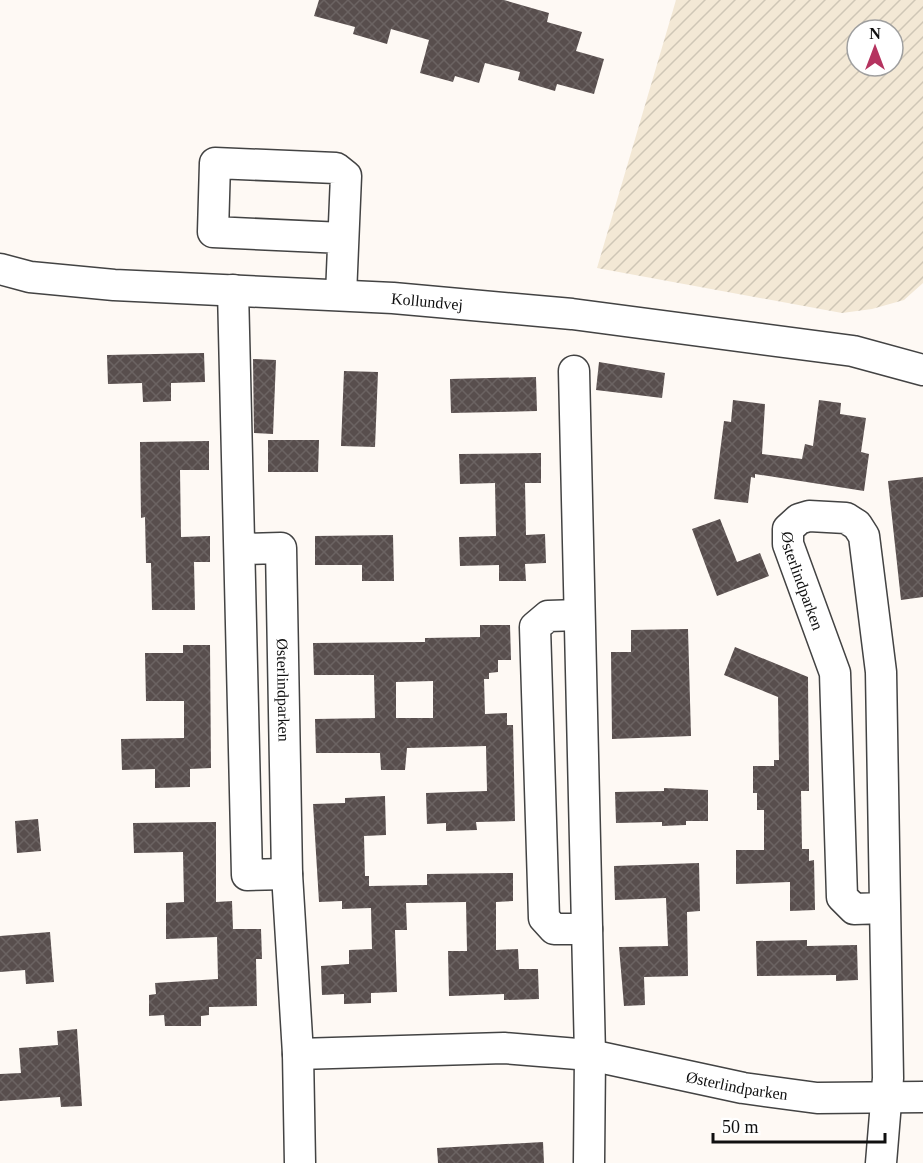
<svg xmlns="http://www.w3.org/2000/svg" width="923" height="1163" font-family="'Times New Roman',serif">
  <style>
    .farmland { fill: url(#farmland-furrows); fill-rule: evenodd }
    .building { fill: url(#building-cross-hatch); fill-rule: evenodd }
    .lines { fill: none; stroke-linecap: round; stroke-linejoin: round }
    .minor-casing { stroke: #434343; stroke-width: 33 }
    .minor { stroke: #fff; stroke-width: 30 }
    .labels { text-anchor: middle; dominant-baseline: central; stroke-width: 6; stroke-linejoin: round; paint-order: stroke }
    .street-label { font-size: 16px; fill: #101010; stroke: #fff }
  </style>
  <defs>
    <pattern id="farmland-furrows" width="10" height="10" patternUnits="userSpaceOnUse" patternTransform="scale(1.5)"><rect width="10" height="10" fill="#f3e8d5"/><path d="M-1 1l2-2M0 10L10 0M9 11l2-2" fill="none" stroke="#cfc6b6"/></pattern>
    <pattern id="building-cross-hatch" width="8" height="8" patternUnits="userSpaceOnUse" patternTransform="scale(1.5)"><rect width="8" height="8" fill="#584e4d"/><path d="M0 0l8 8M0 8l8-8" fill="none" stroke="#6b6362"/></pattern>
  </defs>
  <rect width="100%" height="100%" fill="#fef9f4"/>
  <path class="farmland" d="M 676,0 L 923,0 L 923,283 L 904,300 L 872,309 L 842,313 L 597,268 ZM 857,30 L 893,30 L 893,66 L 857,66 Z"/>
  <g class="building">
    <path d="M 319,0 L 504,0 L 549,13 L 547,22 L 582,32 L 576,51 L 604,59 L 594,94 L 557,84 L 555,91 L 518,80 L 520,72 L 485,63 L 479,83 L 455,76 L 453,82 L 420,73 L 429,40 L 391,29 L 387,44 L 353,34 L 355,27 L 314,16 Z"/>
    <path d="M 204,353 L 205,382 L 171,383 L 171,401 L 143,402 L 142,383 L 108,384 L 107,355 Z"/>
    <path d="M 253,359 L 276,360 L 273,434 L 254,433 Z"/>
    <path d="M 599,362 L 665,373 L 662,398 L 596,390 Z"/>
    <path d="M 344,371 L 378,372 L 375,447 L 341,446 Z"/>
    <path d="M 536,377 L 537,411 L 451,413 L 450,379 Z"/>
    <path d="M 733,400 L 765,404 L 762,454 L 802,459 L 805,444 L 813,446 L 819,400 L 841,403 L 840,414 L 866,418 L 861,452 L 869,454 L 864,491 L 755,474 L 755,478 L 751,477 L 748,503 L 714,499 L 724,421 L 731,422 Z"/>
    <path d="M 268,440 L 319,440 L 318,472 L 268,472 Z"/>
    <path d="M 209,441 L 209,470 L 180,470 L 181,537 L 210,536 L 210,562 L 194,562 L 195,610 L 152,610 L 151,563 L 146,563 L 145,517 L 141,518 L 140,442 Z"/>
    <path d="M 541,453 L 541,483 L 525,483 L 526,535 L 545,534 L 546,563 L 525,564 L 526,581 L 499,581 L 499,565 L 460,566 L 459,537 L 496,536 L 495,483 L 460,484 L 459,454 Z"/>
    <path d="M 923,477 L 923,597 L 901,600 L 888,481 Z"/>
    <path d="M 720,519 L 737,562 L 760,553 L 769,576 L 717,596 L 692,529 Z"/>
    <path d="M 393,535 L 394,581 L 362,581 L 362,565 L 315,565 L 315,536 Z"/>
    <path d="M 480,625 L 510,625 L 511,660 L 498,660 L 498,672 L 489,673 L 489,679 L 484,679 L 485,714 L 507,713 L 507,725 L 513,725 L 515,821 L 476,822 L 477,830 L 446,831 L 446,823 L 427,824 L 426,793 L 487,791 L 486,746 L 407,748 L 405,770 L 381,770 L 380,753 L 316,753 L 315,719 L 375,718 L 374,675 L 314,675 L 313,643 L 425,642 L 425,638 L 480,637 ZM 433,681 L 433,718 L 396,718 L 396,682 Z"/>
    <path d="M 688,629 L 691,736 L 612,739 L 611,652 L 631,652 L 631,630 Z"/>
    <path d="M 183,645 L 210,645 L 211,768 L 190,769 L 190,787 L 155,788 L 155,769 L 122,770 L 121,739 L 184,738 L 184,701 L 146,701 L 145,653 L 183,653 Z"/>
    <path d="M 735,647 L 808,677 L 809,791 L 801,791 L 802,849 L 809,849 L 809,861 L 814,860 L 815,910 L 790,911 L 790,882 L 736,884 L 736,850 L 764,850 L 764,810 L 757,810 L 757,793 L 753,793 L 753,766 L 774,766 L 774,760 L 779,760 L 778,697 L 724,675 Z"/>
    <path d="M 664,788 L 708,790 L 708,821 L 686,821 L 686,825 L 662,826 L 662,822 L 616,823 L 615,792 L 664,791 Z"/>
    <path d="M 385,796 L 386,835 L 364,836 L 365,876 L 369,876 L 369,886 L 427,885 L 427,874 L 513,873 L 513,901 L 496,902 L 496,950 L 518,949 L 519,969 L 538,969 L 539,999 L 504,1000 L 504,994 L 449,996 L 448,951 L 467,951 L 466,902 L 406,903 L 407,930 L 395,930 L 397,992 L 371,993 L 371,1003 L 344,1004 L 344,994 L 322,995 L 321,966 L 349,964 L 349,950 L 372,949 L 371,908 L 342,909 L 342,901 L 319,902 L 313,804 L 345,803 L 345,798 Z"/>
    <path d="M 38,819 L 41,851 L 17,853 L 15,821 Z"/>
    <path d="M 216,822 L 216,902 L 232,901 L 233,929 L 261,929 L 262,959 L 256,959 L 257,1006 L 209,1007 L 209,1015 L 201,1016 L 201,1026 L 165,1026 L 164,1015 L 149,1016 L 149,995 L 156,994 L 155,983 L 218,979 L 217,937 L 166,939 L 166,903 L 184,902 L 183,852 L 134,853 L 133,823 Z"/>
    <path d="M 699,863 L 700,911 L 687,912 L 688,976 L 644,977 L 645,1005 L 624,1006 L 619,947 L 668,946 L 666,898 L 615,900 L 614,866 Z"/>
    <path d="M 50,932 L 54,982 L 26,984 L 25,970 L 0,972 L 0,936 Z"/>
    <path d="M 807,940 L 807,946 L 857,945 L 858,980 L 836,981 L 836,975 L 757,976 L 756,941 Z"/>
    <path d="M 77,1029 L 82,1106 L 61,1107 L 60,1097 L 0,1101 L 0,1074 L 21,1073 L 19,1048 L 58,1045 L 57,1031 Z"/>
    <path d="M 543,1142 L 544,1163 L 438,1163 L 437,1148 Z"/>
  </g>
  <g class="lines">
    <defs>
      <g id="minor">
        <path id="s1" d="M 0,269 L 30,277 L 114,285 L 393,298 L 572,314 L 853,351 L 923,370"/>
        <path d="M 233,290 L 247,875 L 287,874"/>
        <path d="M 341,295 L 346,176 L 336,168 L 215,163 L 213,232 L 343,238"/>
        <path d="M 574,371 L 590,1055 L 589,1163"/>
        <path id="s2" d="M 240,549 L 281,548 L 287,874 L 298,1054 L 504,1048 L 590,1055 L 743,1088 L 817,1098 L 923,1097"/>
        <path d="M 579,615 L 548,616 L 535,627 L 544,918 L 554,929 L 587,929"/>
        <path d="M 298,1054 L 300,1163"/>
        <path id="s3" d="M 881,1163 L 888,1078 L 881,672 L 864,536 L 857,525 L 846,518 L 809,516 L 799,519 L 788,529 L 788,544 L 835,673 L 842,897 L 854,909 L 885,908"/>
      </g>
    </defs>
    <use href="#minor" class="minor-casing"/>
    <use href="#minor" class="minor"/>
  </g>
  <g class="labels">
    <g class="street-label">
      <text stroke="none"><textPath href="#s1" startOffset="429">Kollundvej</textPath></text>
      <text stroke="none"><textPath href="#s3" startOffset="771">Østerlindparken</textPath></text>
      <text stroke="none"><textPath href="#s2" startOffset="183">Østerlindparken</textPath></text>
      <text stroke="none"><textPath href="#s2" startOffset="990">Østerlindparken</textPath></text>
    </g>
  </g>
  <g transform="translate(875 48)"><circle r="28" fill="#ffffff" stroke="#9f9f9f" stroke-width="1.5"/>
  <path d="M0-4.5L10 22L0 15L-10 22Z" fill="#b5335f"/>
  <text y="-9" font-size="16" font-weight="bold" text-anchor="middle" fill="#101010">N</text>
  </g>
  <path d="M713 1133v9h172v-9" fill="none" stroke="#101010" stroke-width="3"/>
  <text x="722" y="1133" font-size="18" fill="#101010" stroke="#ffffff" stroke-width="4.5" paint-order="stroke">50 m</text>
</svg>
